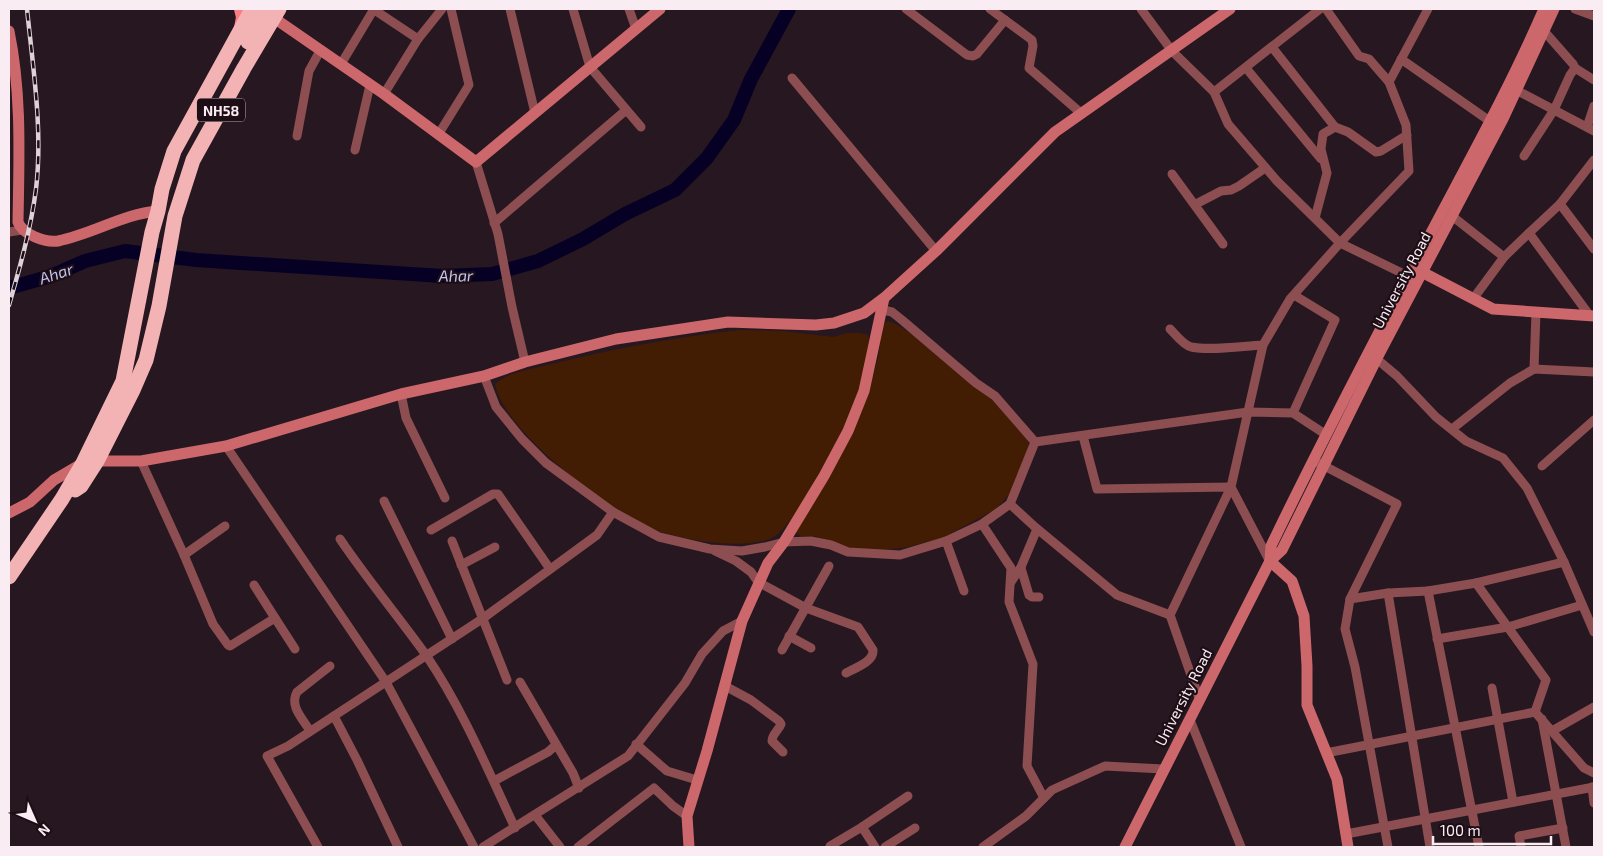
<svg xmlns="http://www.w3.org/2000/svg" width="1603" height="856" font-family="'Exo 2',sans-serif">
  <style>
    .green { fill: #431d03 }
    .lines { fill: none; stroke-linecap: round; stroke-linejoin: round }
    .river { stroke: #060024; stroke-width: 14 }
    .street { stroke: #8c4e50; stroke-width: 9 }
    .secondary { stroke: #cc686c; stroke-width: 11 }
    .primary { stroke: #fe7c82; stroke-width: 12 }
    .highway { stroke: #f3b3b4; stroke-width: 15 }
    .rail-casing { stroke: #ded1d8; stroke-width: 4.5 }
    .rail { stroke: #1d0e16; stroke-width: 2.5; stroke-dasharray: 8; stroke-linecap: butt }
    .labels { text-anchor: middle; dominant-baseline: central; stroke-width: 4.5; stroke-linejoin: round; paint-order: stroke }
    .shield { fill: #1d0e16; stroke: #b7aab1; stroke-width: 1 }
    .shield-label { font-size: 14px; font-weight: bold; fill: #f9edf3 }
    .street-label { font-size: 15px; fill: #f9edf3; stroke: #1d0e16 }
    .water-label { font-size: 16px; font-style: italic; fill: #c1c6f2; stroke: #1d0e16 }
  </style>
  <rect width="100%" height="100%" fill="#271720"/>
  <g class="green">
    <path d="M 887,321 C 904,323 977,384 993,398 C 1007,411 1018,427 1029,443 L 1025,459 L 1011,492 L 996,509 L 942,538 L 908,547 L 876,551 L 843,547 L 815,536 L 801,537 L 796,532 L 867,397 L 878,358 L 883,326 Z"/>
    <path d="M 740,330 L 782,331 L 833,337 L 848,333 L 861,333 L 868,335 C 869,339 871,343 871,346 C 871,351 868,356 867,361 C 861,387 852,415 838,439 C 825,462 795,523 775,536 C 751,552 679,540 653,529 C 609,510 504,432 495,384 C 508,372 531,369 548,365 C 611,349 676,337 740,330 Z"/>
  </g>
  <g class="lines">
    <path class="river" d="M 9,288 L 51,276 L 85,261 L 125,251 L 196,260 L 442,276 L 492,274 L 538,261 L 583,239 L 625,214 L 675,190 L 707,158 L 734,120 L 751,79 L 789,9"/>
    <g class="street">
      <path d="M 373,9 L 418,39"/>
      <path d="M 510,9 L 535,113"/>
      <path d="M 573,9 L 590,67 L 641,127"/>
      <path d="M 629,9 L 636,29"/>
      <path d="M 906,9 L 967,55 L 973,56 L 977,54 L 1005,20"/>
      <path d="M 990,9 L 1032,40 L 1033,46 L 1029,68 L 1082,114"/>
      <path d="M 1141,9 L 1172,51 L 1214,92 L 1228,124 L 1277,181 L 1340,243 L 1290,299 L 1263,345 L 1231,487 L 1269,560"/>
      <path d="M 1326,9 L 1359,56 L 1369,59 L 1389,82"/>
      <path d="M 1575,9 L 1594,16"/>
      <path d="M 1544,31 L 1573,64 L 1575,68 L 1594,80"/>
      <path d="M 1272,47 L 1335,127"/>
      <path d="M 1401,59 L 1491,122"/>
      <path d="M 341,64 L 374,9"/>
      <path d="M 1246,68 L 1321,159"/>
      <path d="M 792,78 L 936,251"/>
      <path d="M 1516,90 L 1594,131"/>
      <path d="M 1214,92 L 1320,9"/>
      <path d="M 384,94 L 418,39 L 442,9"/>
      <path d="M 1587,127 L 1594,106"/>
      <path d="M 438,135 L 469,85 L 451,9"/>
      <path d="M 297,136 L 309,71 L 320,51"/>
      <path d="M 355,150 L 370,85"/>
      <path d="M 1524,156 L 1554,110 L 1570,75 L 1575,68"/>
      <path d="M 476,162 L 498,234 L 512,307 L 525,362"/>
      <path d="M 1172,174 L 1223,244"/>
      <path d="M 1196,204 L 1221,191 L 1231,190 L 1239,186 L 1265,168"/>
      <path d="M 1560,204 L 1594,160"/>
      <path d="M 1452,216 L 1504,257"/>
      <path d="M 1315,218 L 1327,173 L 1321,149 L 1323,134 L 1335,127 L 1348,132 L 1376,152 L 1381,151 L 1407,135"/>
      <path d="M 494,223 L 625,111"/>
      <path d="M 9,232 L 22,230"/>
      <path d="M 1408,276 L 1340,243 L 1409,171 L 1406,125 L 1389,82 L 1428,9"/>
      <path d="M 1473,299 L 1504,257 L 1529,233"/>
      <path d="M 883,310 L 892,312 L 902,320 L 976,383 L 995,396 L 1035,442 L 1010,504 L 1035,527 L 1117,595 L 1170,615"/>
      <path d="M 1590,316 L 1529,233 L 1560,204 L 1594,249"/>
      <path d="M 1170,329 C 1176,335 1183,345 1191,347 C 1212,351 1242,346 1263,345"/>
      <path d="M 1372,355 L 1397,376 L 1436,417 L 1466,441 L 1503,458 L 1527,488 L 1564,562"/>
      <path d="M 1534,369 L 1536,312"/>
      <path d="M 484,376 L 496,407 L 522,439 L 546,463 L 613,512 L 659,537 L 710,549 L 742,551 L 765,547 L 784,542 L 811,541 L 831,545 L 848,552 L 900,555 L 946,541 L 982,524 L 1010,504"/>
      <path d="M 401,394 L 406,418 L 445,498"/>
      <path d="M 1293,413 L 1335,320 L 1294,295"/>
      <path d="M 1452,429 L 1510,383 L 1534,369 L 1594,372"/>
      <path d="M 1083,436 L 1097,489 L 1231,487 L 1170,615 L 1199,698"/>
      <path d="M 1035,442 L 1248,412 L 1293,413 L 1325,434"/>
      <path d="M 226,446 L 386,682 L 474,847"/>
      <path d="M 1313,460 L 1397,504 L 1350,599 L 1388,593"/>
      <path d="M 141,461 L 184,555 L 213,624 L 228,645 L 230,646 L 275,618 L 295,649"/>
      <path d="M 1542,466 L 1594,420"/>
      <path d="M 384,501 L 452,639"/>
      <path d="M 982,524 L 1011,568 L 1009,602 L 1033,664 L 1027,766 L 1044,798"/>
      <path d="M 431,530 L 493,494 L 498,494 L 550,569"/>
      <path d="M 340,539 C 367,579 398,616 426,655 C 462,708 488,770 515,828"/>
      <path d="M 452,541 L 507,680"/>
      <path d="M 946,541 L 964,591"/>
      <path d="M 715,551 L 736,561 L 751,572 L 758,582 L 806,608 L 858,627 L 873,650 C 874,662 855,668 846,673"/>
      <path d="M 184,555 L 225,526"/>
      <path d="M 461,565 L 495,547"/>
      <path d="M 1021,568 L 1029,595 L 1032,597 L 1039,597"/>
      <path d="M 1011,582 L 1021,567 L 1037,529"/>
      <path d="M 1476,583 L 1564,562 L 1594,632"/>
      <path d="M 254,585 L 275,618"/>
      <path d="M 1428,591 L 1388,593 L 1430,847"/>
      <path d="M 1350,599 L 1345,629 L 1355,667 L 1388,847"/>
      <path d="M 789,636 L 811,648"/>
      <path d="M 1437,639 L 1508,627 L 1582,605"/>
      <path d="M 782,650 L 829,566"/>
      <path d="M 520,682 L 573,773 L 579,788"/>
      <path d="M 725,686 L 751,700 L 779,721 L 781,724 C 779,730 772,734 772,741 L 783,752"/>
      <path d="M 1492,688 L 1513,802"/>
      <path d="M 334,716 L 357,760 L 398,847"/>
      <path d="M 1542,719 L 1566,847"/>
      <path d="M 1190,720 L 1241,847"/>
      <path d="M 310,731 C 303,719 289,706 297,692 L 330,666"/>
      <path d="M 1552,731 L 1594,707"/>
      <path d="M 636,744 L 667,771 L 697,780"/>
      <path d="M 1326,753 L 1535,712 L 1584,768 L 1594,773"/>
      <path d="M 494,781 L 548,752 L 556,745"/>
      <path d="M 1592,787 L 1594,803"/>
      <path d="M 535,815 L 560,847"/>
      <path d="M 862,827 L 908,796"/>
      <path d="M 1346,834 L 1594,787"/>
      <path d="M 830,846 L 862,827 L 875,847"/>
      <path d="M 318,847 L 267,756 L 288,746 L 482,619 L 597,535 L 613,512"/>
      <path d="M 483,847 L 628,756 L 685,683 L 702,654 L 723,631 L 742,621"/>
      <path d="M 578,847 L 654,788 L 673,806 L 687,816"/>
      <path d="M 885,847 L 915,828"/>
      <path d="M 983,847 L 1026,816 L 1052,790 L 1105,766 L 1163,769"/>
      <path d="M 1479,847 L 1428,591 L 1476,583 L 1546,680 L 1535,712"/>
      <path d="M 1521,847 L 1519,836 L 1563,828"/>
    </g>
    <g class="secondary">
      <path d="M 274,18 L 384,94 L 476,162 L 660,9"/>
      <path d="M 9,31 C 22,94 19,159 18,222 C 22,234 45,243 58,241 C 93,234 123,214 158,211"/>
      <path d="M 1416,269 L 1493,309 L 1594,316"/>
      <path d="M 9,513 L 30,502 L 54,480 L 83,463 L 97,461 L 141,461 L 226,446 L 401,394 L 484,376 L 525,362 L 616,339 L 728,322 L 816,325 L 834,323 L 864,313 L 884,298 L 936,251 L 1055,132 L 1230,9"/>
      <path d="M 1270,561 L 1282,550 L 1377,358 L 1503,119 L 1554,9"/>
      <path d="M 1270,561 L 1292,581 L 1304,616 L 1307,666 L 1307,705 L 1337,779 L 1348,847"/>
      <path d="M 689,847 L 687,816 L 707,751 L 742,621 L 768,563 L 784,542 L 824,476 L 848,431 L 864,391 L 884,298"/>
      <path d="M 1125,847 L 1270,561 L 1271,546 C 1316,452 1364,361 1412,269 C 1457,182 1505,99 1544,9"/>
    </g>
    <path class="primary" d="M 240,28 L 242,17 L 240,9"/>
    <g class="highway">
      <path d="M 248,42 L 266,9"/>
      <path d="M 75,490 L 81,486 L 97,461 L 133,390 L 146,360 L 159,306 L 175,216 L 193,160 L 244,68 L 279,9"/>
      <path d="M 9,577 L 62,499 L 83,463 L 123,381 L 152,232 L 158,211 L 162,189 L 174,151 L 252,9"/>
    </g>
    <defs>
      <path id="rail" d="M 9,305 C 20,267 31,228 36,189 C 43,130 33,68 27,9"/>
    </defs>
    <use href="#rail" class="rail-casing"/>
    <use href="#rail" class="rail"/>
  </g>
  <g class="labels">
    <rect class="shield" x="197" y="98.5" width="48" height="23" rx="4"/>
    <g class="shield-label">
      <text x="221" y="110">NH58</text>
    </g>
    <g class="street-label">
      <text transform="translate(1401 280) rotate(-62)">University Road</text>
      <text transform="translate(1183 697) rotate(-63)">University Road</text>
    </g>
    <g class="water-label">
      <text transform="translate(56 273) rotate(-18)">Ahar</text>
      <text transform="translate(456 275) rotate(-1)">Ahar</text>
    </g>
  </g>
  <rect width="1603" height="856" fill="none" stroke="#f9edf3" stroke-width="20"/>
  <g transform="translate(35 821) rotate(135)" stroke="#1d0e16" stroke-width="4" paint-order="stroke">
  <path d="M0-4L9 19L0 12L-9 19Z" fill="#f9edf3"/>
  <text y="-8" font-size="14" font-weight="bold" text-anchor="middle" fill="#f9edf3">N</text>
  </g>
  <path d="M1433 836v8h118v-8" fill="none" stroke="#f9edf3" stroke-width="2.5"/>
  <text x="1440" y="836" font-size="15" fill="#f9edf3" stroke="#1d0e16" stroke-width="4" paint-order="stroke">100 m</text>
</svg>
